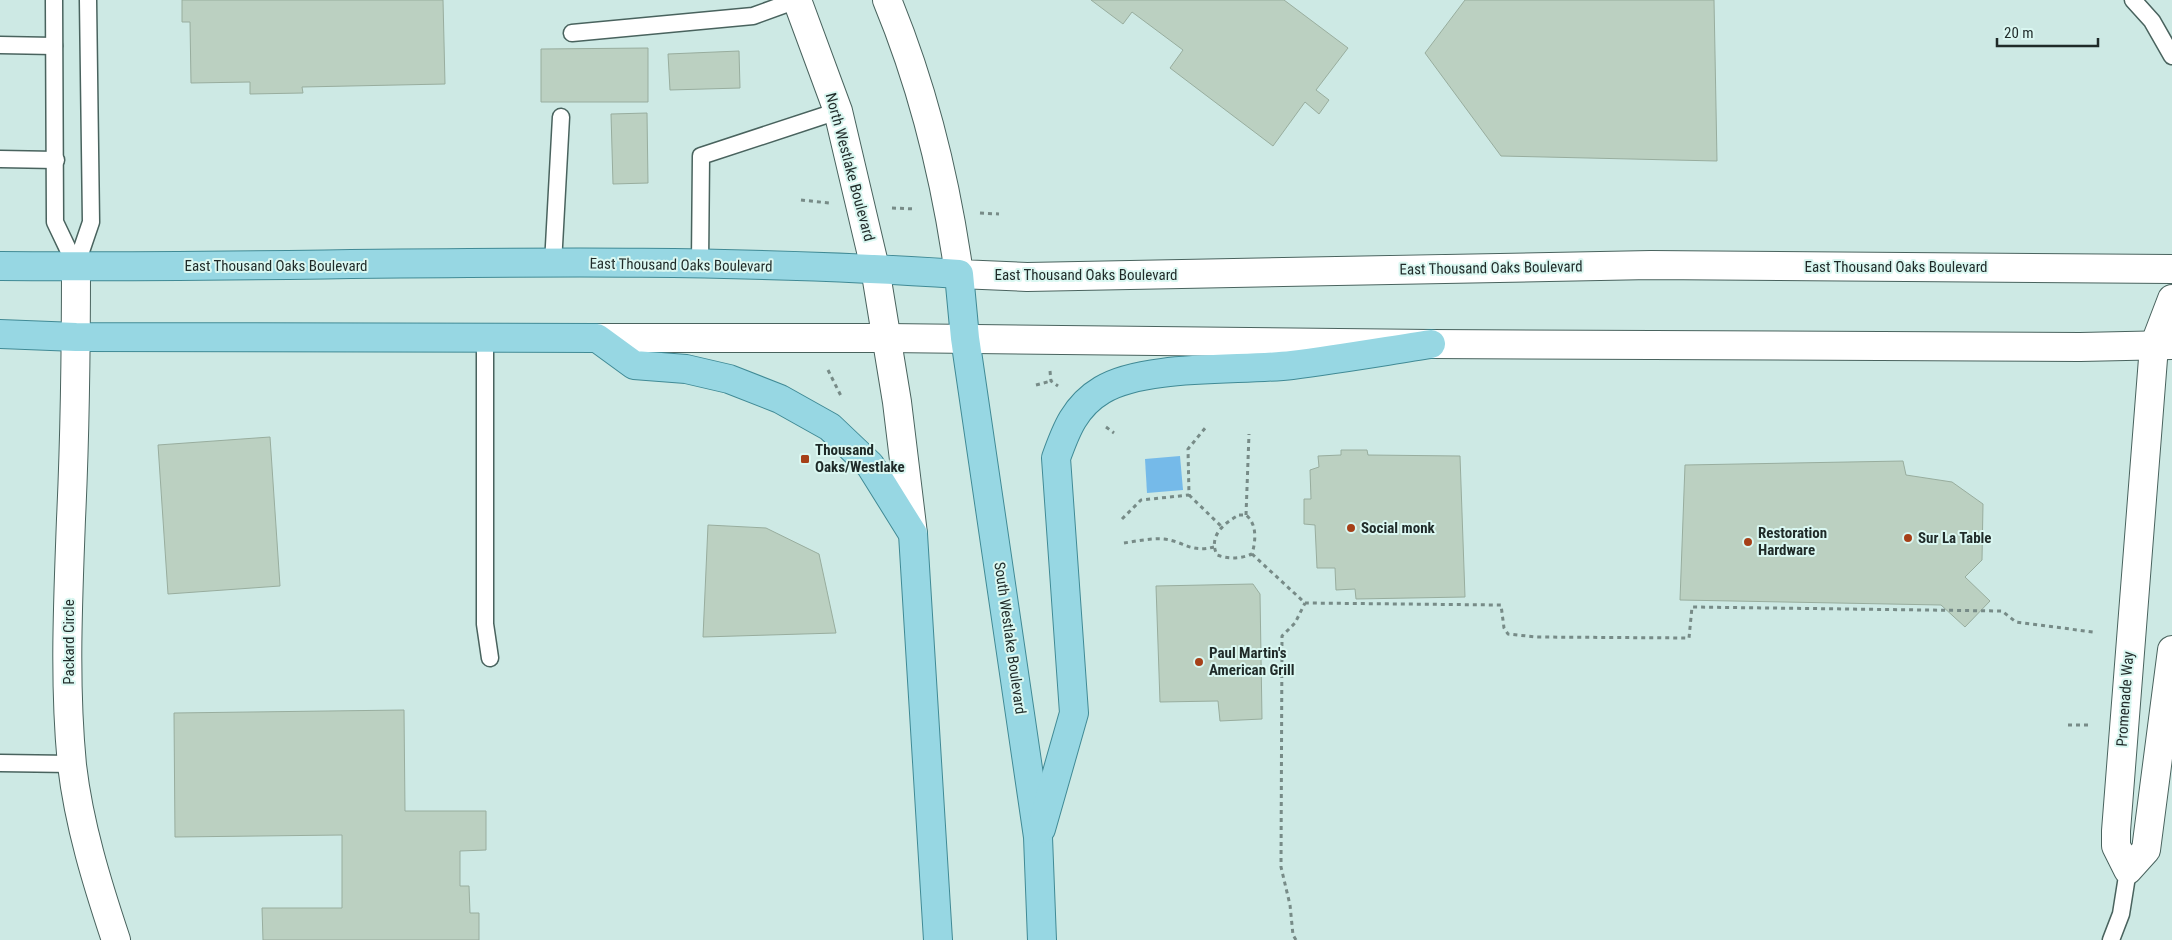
<svg xmlns="http://www.w3.org/2000/svg" width="2172" height="940" font-family="'Roboto Condensed',sans-serif">
  <style>
    .water { fill: #75bae9 }
    .building { fill: #bbd0c1; stroke: #98ad9e }
    .lines { fill: none; stroke-linecap: round; stroke-linejoin: round }
    .service-casing { stroke: #49635e; stroke-width: 19 }
    .minor-casing { stroke: #49635e; stroke-width: 30 }
    .secondary-casing { stroke: #49635e; stroke-width: 30 }
    .primary-casing { stroke: #408a95; stroke-width: 30 }
    .path { stroke: #778b87; stroke-width: 3; stroke-dasharray: 4 4; stroke-linecap: butt }
    .service { stroke: #fff; stroke-width: 16 }
    .minor { stroke: #fff; stroke-width: 28 }
    .secondary { stroke: #fff; stroke-width: 28 }
    .primary { stroke: #97d7e3; stroke-width: 28 }
    .poi-dot { fill: #a64018; stroke: #daf7f1; stroke-width: 2 }
    .labels { text-anchor: middle; dominant-baseline: central; stroke-width: 4; stroke-linejoin: round; paint-order: stroke }
    .street-label { font-size: 15px; fill: #1f2a28; stroke: #daf7f1 }
    .poi-label { font-size: 15px; font-weight: bold; fill: #1f2a28; stroke: #daf7f1; text-anchor: start }
  </style>
  <rect width="100%" height="100%" fill="#cde9e4"/>
  <path class="water" d="M 1180,456 L 1183,490 L 1147,493 L 1145,459 Z"/>
  <g class="building">
    <path d="M 182,0 L 443,0 L 445,84 L 302,87 L 303,93 L 250,94 L 250,82 L 191,83 L 190,22 L 182,22 Z"/>
    <path d="M 1091,0 L 1284,0 L 1348,48 L 1316,90 L 1329,100 L 1319,114 L 1305,102 L 1273,146 L 1170,68 L 1183,50 L 1132,12 L 1123,24 Z"/>
    <path d="M 1465,0 L 1714,0 L 1717,161 L 1501,156 L 1425,53 Z"/>
    <path d="M 648,48 L 648,102 L 541,102 L 541,49 Z"/>
    <path d="M 739,51 L 740,88 L 670,90 L 668,54 Z"/>
    <path d="M 647,113 L 648,183 L 613,184 L 611,114 Z"/>
    <path d="M 270,437 L 280,586 L 168,594 L 158,445 Z"/>
    <path d="M 1341,450 L 1367,450 L 1368,455 L 1460,456 L 1465,597 L 1356,599 L 1355,589 L 1336,590 L 1335,568 L 1317,568 L 1315,525 L 1304,524 L 1304,499 L 1311,499 L 1310,470 L 1319,467 L 1318,456 L 1341,455 Z"/>
    <path d="M 1903,461 L 1906,475 L 1952,482 L 1983,504 L 1982,560 L 1965,577 L 1990,601 L 1965,627 L 1941,605 L 1680,600 L 1685,465 Z"/>
    <path d="M 708,525 L 766,528 L 819,554 L 836,633 L 703,637 Z"/>
    <path d="M 1253,584 L 1260,594 L 1262,719 L 1220,721 L 1218,701 L 1160,702 L 1156,586 Z"/>
    <path d="M 404,710 L 405,811 L 486,811 L 486,850 L 460,851 L 460,886 L 469,886 L 470,913 L 479,913 L 479,940 L 263,940 L 262,908 L 342,908 L 342,835 L 175,837 L 174,713 Z"/>
  </g>
  <g class="lines">
    <defs>
      <g id="service">
        <path d="M 54,0 L 55,222 L 76,266"/>
        <path d="M 2133,0 L 2152,21 L 2172,56"/>
        <path d="M 572,33 L 753,16 L 797,0"/>
        <path d="M 0,45 L 54,46"/>
        <path d="M 0,159 L 56,160"/>
        <path d="M 553,264 L 561,117"/>
        <path d="M 700,264 L 701,156 L 838,111"/>
        <path d="M 76,266 L 91,222 L 88,0"/>
        <path d="M 485,338 L 485,624 L 490,658"/>
        <path d="M 0,763 L 72,764"/>
        <path d="M 2111,940 L 2121,914 L 2128,870"/>
      </g>
      <g id="minor">
        <path d="M 76,266 C 76,351 75,435 71,519 C 68,601 64,683 72,765 C 79,825 97,883 116,940"/>
        <path d="M 2172,299 L 2154,346 L 2116,831 L 2116,846 L 2128,870 L 2146,850 L 2172,650"/>
      </g>
      <g id="secondary">
        <path d="M 797,0 L 838,111 L 875,268 L 897,402 L 913,534"/>
        <path d="M 887,0 C 923,87 946,181 959,274 L 1027,277 L 1651,265 L 2172,269"/>
        <path d="M 597,338 L 887,338 L 1431,344 L 2080,347 L 2172,345"/>
      </g>
      <g id="primary">
        <path d="M 0,266 C 319,269 640,252 959,274 L 965,338 L 1038,837 L 1042,940"/>
        <path d="M 0,334 L 76,337 L 597,338 L 634,365 L 686,369 L 729,379 L 780,399 L 830,427 L 870,465 L 913,534 L 938,940"/>
        <path d="M 1041,829 L 1074,713 L 1056,458 C 1066,430 1075,406 1102,390 C 1144,364 1241,371 1292,365 C 1339,359 1385,351 1431,344"/>
      </g>
    </defs>
    <use href="#service" class="service-casing"/>
    <use href="#minor" class="minor-casing"/>
    <use href="#secondary" class="secondary-casing"/>
    <use href="#primary" class="primary-casing"/>
    <g class="path">
      <path d="M 801,200 L 829,203"/>
      <path d="M 892,208 L 916,209"/>
      <path d="M 980,213 L 999,214"/>
      <path d="M 828,370 L 841,396"/>
      <path d="M 1050,371 L 1051,381 L 1058,386"/>
      <path d="M 1036,385 L 1051,381"/>
      <path d="M 1106,427 L 1114,433"/>
      <path d="M 1189,495 L 1222,527"/>
      <path d="M 1239,515 L 1246,515 C 1257,524 1256,540 1252,554 C 1240,559 1228,559 1217,555 C 1208,536 1224,523 1239,515 Z"/>
      <path d="M 1246,515 L 1249,434"/>
      <path d="M 1122,519 L 1141,500 L 1189,495 L 1188,449 L 1206,427"/>
      <path d="M 1124,543 C 1137,541 1151,538 1164,539 C 1185,542 1191,553 1214,547"/>
      <path d="M 1252,554 L 1305,603 L 1501,605 L 1504,628 L 1508,634 L 1536,637 L 1689,638 L 1692,607 L 2002,611 L 2016,622 L 2093,632"/>
      <path d="M 2068,725 L 2090,725"/>
      <path d="M 1296,940 L 1293,935 L 1290,905 L 1281,867 L 1282,636 L 1295,623 L 1305,603"/>
    </g>
    <use href="#service" class="service"/>
    <use href="#minor" class="minor"/>
    <use href="#secondary" class="secondary"/>
    <use href="#primary" class="primary"/>
  </g>
  <g class="poi-dot">
    <rect x="800" y="454" width="10" height="10" rx="2.5"/>
    <circle cx="1351" cy="528" r="5"/>
    <circle cx="1908" cy="538" r="5"/>
    <circle cx="1748" cy="542" r="5"/>
    <circle cx="1199" cy="662" r="5"/>
  </g>
  <g class="labels">
    <g class="street-label">
      <text transform="translate(850 167) rotate(75)">North Westlake Boulevard</text>
      <text transform="translate(681 265) rotate(1)">East Thousand Oaks Boulevard</text>
      <text x="276" y="266">East Thousand Oaks Boulevard</text>
      <text x="1896" y="267">East Thousand Oaks Boulevard</text>
      <text transform="translate(1491 268) rotate(-1)">East Thousand Oaks Boulevard</text>
      <text x="1086" y="275">East Thousand Oaks Boulevard</text>
      <text transform="translate(1010 638) rotate(82)">South Westlake Boulevard</text>
      <text transform="translate(69 642) rotate(-90)">Packard Circle</text>
      <text transform="translate(2125 699) rotate(-86)">Promenade Way</text>
    </g>
    <g class="poi-label">
      <text x="815" y="450">Thousand<tspan x="815" dy="17">Oaks/Westlake</tspan></text>
      <text x="1361" y="528">Social monk</text>
      <text x="1758" y="533">Restoration<tspan x="1758" dy="17">Hardware</tspan></text>
      <text x="1918" y="538">Sur La Table</text>
      <text x="1209" y="653">Paul Martin's<tspan x="1209" dy="17">American Grill</tspan></text>
    </g>
  </g>
  <path d="M1997 38v8h101v-8" fill="none" stroke="#1f2a28" stroke-width="2.5"/>
  <text x="2004" y="38" font-size="15" fill="#1f2a28" stroke="#daf7f1" stroke-width="4" paint-order="stroke">20 m</text>
</svg>
